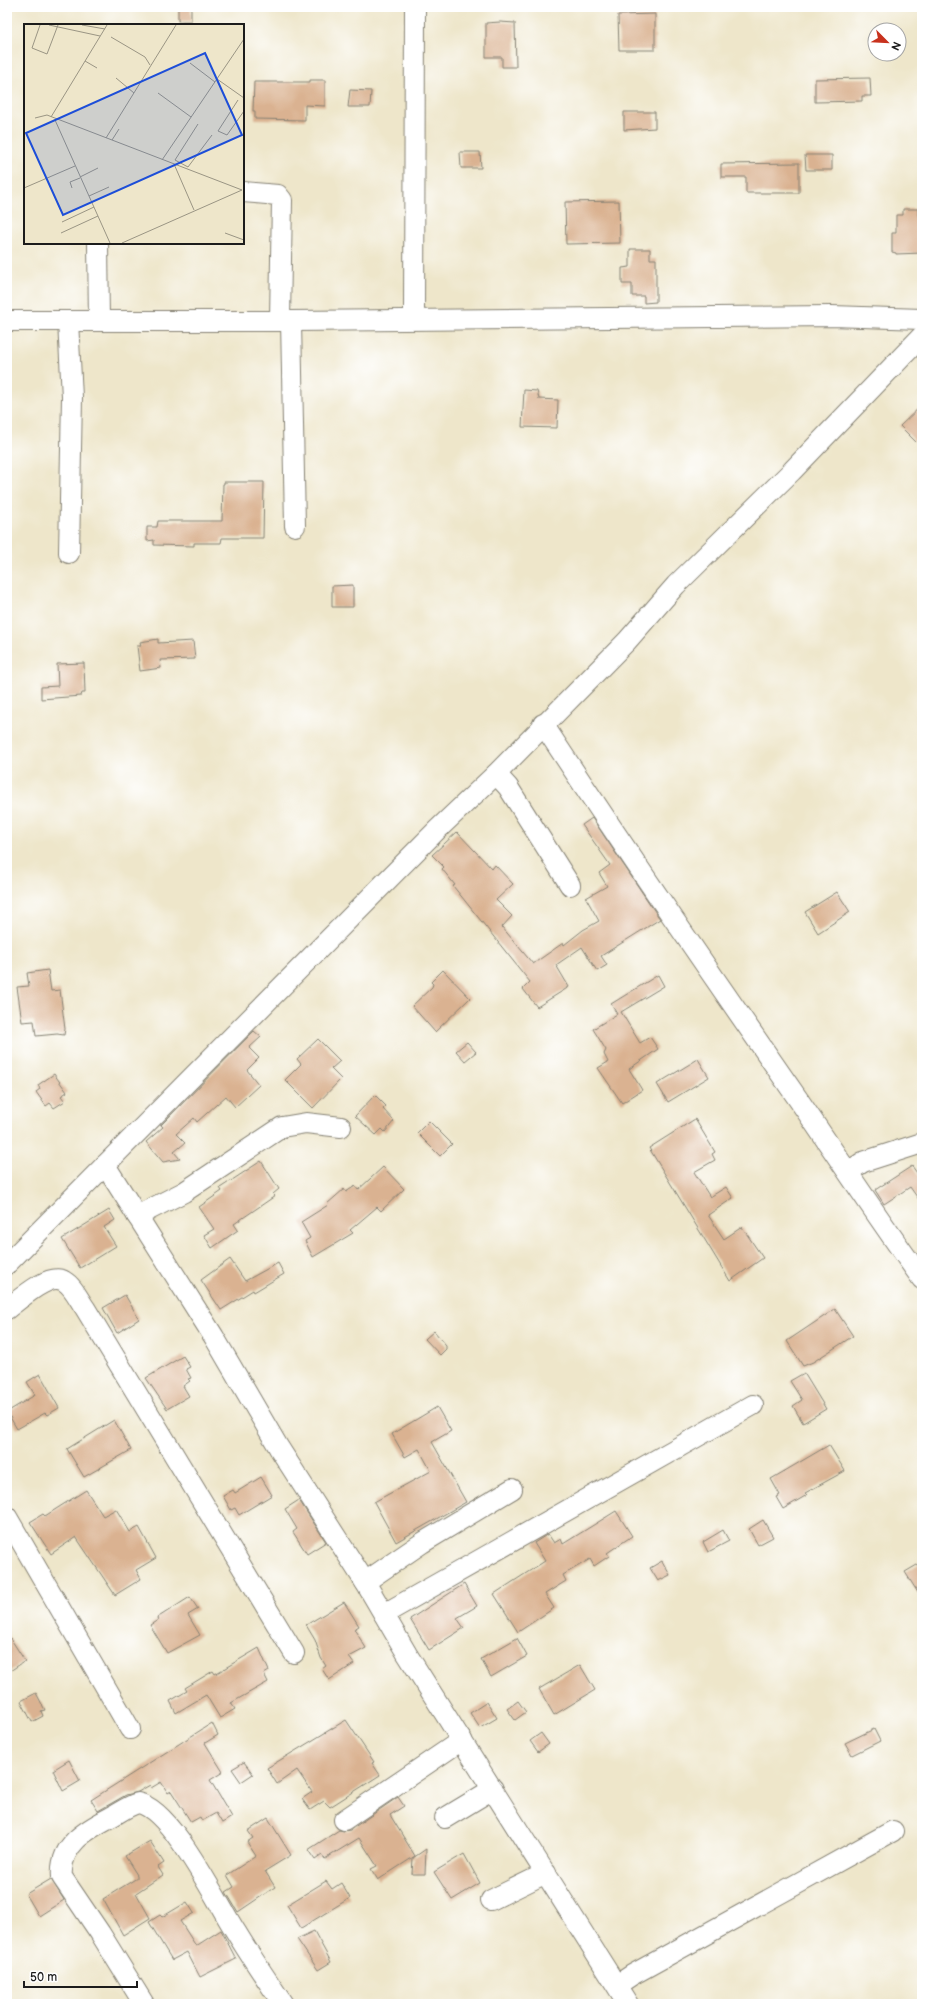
<svg xmlns="http://www.w3.org/2000/svg" width="929" height="2011" font-family="'Balsamiq Sans',sans-serif">
  <style>
    .building { fill: #dab291 }
    .lines { fill: none; stroke-linecap: round; stroke-linejoin: round }
    .minor-casing { stroke: #858173; stroke-width: 22 }
    .minor { stroke: #fff; stroke-width: 20 }
    .inset-road { fill: none; stroke: #9a9584; stroke-width: 1 }
    .view { fill: #1d4ed8; fill-opacity: 0.15; stroke: #1d4ed8; stroke-width: 2 }
    .inset-edge { fill: none; stroke: #1c1c1c; stroke-width: 2 }
  </style>
  <rect width="100%" height="100%" fill="#fff"/>
  <filter id="ink" filterUnits="userSpaceOnUse"><feTurbulence type="fractalNoise" baseFrequency=".025" numOctaves="2"/><feDisplacementMap in="SourceGraphic" scale="8" xChannelSelector="R" yChannelSelector="G"/><feConvolveMatrix kernelMatrix="1 2 1 2 8 2 1 2 1" color-interpolation-filters="sRGB"/></filter>
  <filter id="wash" filterUnits="userSpaceOnUse"><feTurbulence type="fractalNoise" baseFrequency=".012" numOctaves="4" result="noise"/><feDisplacementMap in="SourceGraphic" scale="16" xChannelSelector="R" yChannelSelector="G"/><feGaussianBlur stdDeviation="0.9" result="paint"/><feColorMatrix in="noise" values="0 0 0 0 0 0 0 0 0 0 0 0 0 0 0 0 0 1.4 0 .05"/><feComposite in="paint" operator="in"/></filter>
  <g filter="url(#wash)">
    <rect width="100%" height="100%" fill="#eee6ca"/>
    <g id="blocks">
      <g class="building">
        <rect x="178" y="7" width="13" height="14"/>
        <path d="M 655,14 L 655,50 L 619,50 L 618,15 Z"/>
        <path d="M 500,22 L 515,23 L 516,67 L 502,67 L 502,57 L 486,57 L 486,23 Z"/>
        <path d="M 870,78 L 871,96 L 862,96 L 862,101 L 815,102 L 815,79 Z"/>
        <path d="M 310,80 L 325,80 L 325,106 L 305,105 L 305,120 L 255,119 L 255,111 L 253,111 L 254,82 L 310,82 Z"/>
        <path d="M 350,90 L 371,91 L 370,107 L 348,107 Z"/>
        <path d="M 624,112 L 655,112 L 655,128 L 624,130 Z"/>
        <path d="M 460,152 L 480,152 L 481,168 L 461,168 Z"/>
        <path d="M 805,155 L 832,155 L 832,170 L 806,170 Z"/>
        <path d="M 799,163 L 799,193 L 746,193 L 746,177 L 721,177 L 721,164 Z"/>
        <path d="M 619,201 L 620,243 L 566,244 L 565,202 Z"/>
        <path d="M 903,209 L 918,209 L 918,215 L 922,215 L 922,253 L 896,254 L 896,253 L 892,252 L 892,233 L 896,233 L 896,215 L 903,215 Z"/>
        <path d="M 630,249 L 650,249 L 650,259 L 656,259 L 656,302 L 644,303 L 644,296 L 632,296 L 632,284 L 622,284 L 622,268 L 630,267 Z"/>
        <path d="M 524,390 L 537,391 L 539,399 L 558,400 L 557,428 L 522,427 Z"/>
        <path d="M 922,405 L 922,448 L 900,426 Z"/>
        <path d="M 224,482 L 264,482 L 263,538 L 222,538 L 221,543 L 194,543 L 194,546 L 154,545 L 154,540 L 147,541 L 147,527 L 157,527 L 158,521 L 222,521 L 223,484 L 224,484 Z"/>
        <path d="M 353,585 L 353,607 L 332,607 L 332,586 Z"/>
        <path d="M 158,639 L 158,643 L 193,641 L 195,659 L 160,660 L 161,668 L 140,671 L 137,646 L 141,646 L 140,642 Z"/>
        <path d="M 84,663 L 85,693 L 82,693 L 81,696 L 41,699 L 41,687 L 58,686 L 57,664 Z"/>
        <path d="M 592,818 L 660,919 L 601,956 L 607,965 L 597,971 L 582,947 L 556,965 L 569,987 L 537,1007 L 523,989 L 530,982 L 453,886 L 455,885 L 451,880 L 442,869 L 444,867 L 432,855 L 457,832 L 492,869 L 495,865 L 513,884 L 496,900 L 512,916 L 502,927 L 533,964 L 563,943 L 564,945 L 583,930 L 599,921 L 586,898 L 607,886 L 599,873 L 610,865 L 582,825 Z"/>
        <path d="M 837,892 L 850,912 L 818,933 L 805,912 Z"/>
        <path d="M 48,970 L 51,991 L 60,990 L 65,1029 L 64,1035 L 57,1034 L 36,1036 L 34,1021 L 22,1022 L 17,987 L 29,986 L 27,973 Z"/>
        <path d="M 443,970 L 470,998 L 435,1032 L 412,1006 L 432,987 L 433,984 L 431,982 Z"/>
        <path d="M 658,975 L 664,986 L 621,1012 L 640,1043 L 650,1037 L 658,1049 L 629,1069 L 642,1090 L 622,1103 L 598,1068 L 608,1062 L 604,1054 L 606,1050 L 593,1029 L 617,1014 L 611,1004 Z"/>
        <path d="M 254,1031 L 261,1037 L 249,1048 L 259,1058 L 247,1070 L 259,1085 L 235,1107 L 226,1096 L 197,1122 L 194,1118 L 176,1134 L 185,1143 L 174,1152 L 180,1159 L 163,1162 L 146,1142 L 163,1127 L 161,1125 Z"/>
        <path d="M 318,1039 L 340,1061 L 331,1069 L 341,1079 L 313,1108 L 285,1080 L 301,1064 L 297,1059 Z"/>
        <path d="M 467,1042 L 476,1052 L 465,1061 L 456,1051 Z"/>
        <path d="M 698,1059 L 709,1077 L 668,1102 L 657,1084 Z"/>
        <path d="M 54,1074 L 67,1092 L 61,1096 L 65,1101 L 54,1108 L 50,1103 L 46,1106 L 36,1092 L 40,1089 L 38,1085 Z"/>
        <path d="M 375,1095 L 386,1106 L 383,1109 L 394,1121 L 385,1132 L 382,1129 L 376,1135 L 355,1116 Z"/>
        <path d="M 695,1119 L 715,1152 L 712,1154 L 715,1160 L 694,1172 L 710,1197 L 726,1187 L 733,1198 L 708,1215 L 724,1239 L 742,1227 L 763,1258 L 730,1281 L 649,1148 Z"/>
        <path d="M 429,1121 L 452,1144 L 440,1156 L 417,1133 Z"/>
        <path d="M 261,1161 L 279,1189 L 273,1194 L 275,1196 L 234,1224 L 238,1230 L 212,1248 L 204,1235 L 214,1229 L 199,1207 L 222,1191 L 220,1188 Z"/>
        <path d="M 912,1166 L 922,1180 L 922,1204 L 910,1187 L 884,1204 L 875,1190 Z"/>
        <path d="M 383,1167 L 404,1189 L 381,1211 L 377,1207 L 350,1230 L 353,1233 L 313,1257 L 305,1241 L 310,1238 L 301,1222 L 328,1205 L 327,1204 L 344,1189 L 346,1192 L 355,1186 L 358,1190 Z"/>
        <path d="M 109,1210 L 115,1220 L 104,1227 L 116,1246 L 80,1268 L 62,1239 Z"/>
        <path d="M 230,1259 L 245,1281 L 278,1263 L 284,1274 L 254,1292 L 253,1290 L 221,1310 L 201,1280 Z"/>
        <path d="M 125,1295 L 139,1319 L 117,1333 L 103,1308 Z"/>
        <path d="M 835,1309 L 853,1336 L 813,1362 L 803,1366 L 787,1341 Z"/>
        <path d="M 434,1331 L 446,1345 L 446,1349 L 440,1355 L 425,1339 Z"/>
        <path d="M 183,1356 L 190,1367 L 186,1369 L 191,1378 L 188,1379 L 190,1381 L 183,1386 L 189,1396 L 167,1409 L 146,1378 Z"/>
        <path d="M 804,1373 L 826,1409 L 803,1423 L 793,1406 L 802,1400 L 790,1381 Z"/>
        <path d="M 40,1374 L 59,1408 L 47,1415 L 45,1413 L 17,1429 L 7,1412 L 35,1395 L 27,1382 Z"/>
        <path d="M 437,1407 L 451,1431 L 432,1442 L 466,1502 L 396,1542 L 374,1502 L 431,1471 L 419,1449 L 405,1457 L 392,1434 Z"/>
        <path d="M 114,1420 L 131,1450 L 84,1477 L 67,1449 Z"/>
        <path d="M 829,1445 L 845,1471 L 805,1493 L 807,1495 L 783,1509 L 776,1497 L 780,1495 L 771,1479 Z"/>
        <path d="M 261,1477 L 272,1495 L 239,1515 L 235,1508 L 231,1510 L 223,1496 L 233,1490 L 235,1493 Z"/>
        <path d="M 86,1490 L 103,1516 L 116,1509 L 130,1532 L 139,1527 L 156,1558 L 136,1570 L 141,1579 L 115,1595 L 76,1537 L 51,1554 L 30,1522 L 43,1514 L 45,1516 Z"/>
        <path d="M 299,1500 L 326,1542 L 307,1554 L 293,1532 L 297,1529 L 285,1509 Z"/>
        <path d="M 616,1511 L 632,1536 L 607,1553 L 609,1556 L 594,1566 L 590,1559 L 563,1575 L 566,1581 L 545,1594 L 554,1608 L 518,1632 L 494,1594 L 545,1561 L 534,1543 L 548,1534 L 554,1543 L 561,1539 L 563,1544 Z"/>
        <path d="M 763,1520 L 773,1537 L 758,1545 L 749,1529 Z"/>
        <path d="M 723,1530 L 729,1541 L 708,1552 L 703,1542 Z"/>
        <path d="M 662,1561 L 670,1575 L 658,1581 L 650,1568 Z"/>
        <path d="M 922,1562 L 922,1599 L 905,1572 Z"/>
        <path d="M 464,1584 L 477,1606 L 457,1618 L 464,1628 L 429,1650 L 410,1619 Z"/>
        <path d="M 190,1597 L 198,1609 L 188,1615 L 200,1635 L 167,1653 L 150,1625 L 158,1620 L 157,1618 Z"/>
        <path d="M 344,1602 L 359,1626 L 354,1629 L 366,1648 L 349,1657 L 354,1664 L 329,1680 L 322,1669 L 326,1666 L 321,1658 L 315,1640 L 306,1625 Z"/>
        <path d="M 7,1633 L 25,1661 L 7,1673 Z"/>
        <path d="M 517,1638 L 527,1656 L 491,1677 L 481,1659 Z"/>
        <path d="M 259,1648 L 269,1671 L 264,1674 L 268,1682 L 231,1703 L 235,1709 L 220,1718 L 206,1695 L 176,1713 L 170,1701 L 187,1691 L 185,1688 L 213,1671 L 215,1674 Z"/>
        <path d="M 580,1665 L 595,1690 L 554,1715 L 539,1689 Z"/>
        <path d="M 36,1693 L 45,1710 L 41,1711 L 43,1716 L 32,1722 L 21,1701 Z"/>
        <path d="M 518,1701 L 526,1712 L 515,1720 L 507,1709 Z"/>
        <path d="M 487,1702 L 497,1718 L 480,1728 L 470,1713 Z"/>
        <path d="M 346,1720 L 374,1762 L 372,1763 L 380,1775 L 330,1807 L 324,1801 L 310,1810 L 302,1799 L 312,1792 L 297,1770 L 277,1784 L 267,1768 Z"/>
        <path d="M 212,1723 L 218,1735 L 205,1743 L 223,1772 L 210,1780 L 232,1817 L 222,1823 L 216,1813 L 202,1821 L 200,1817 L 191,1822 L 171,1791 L 168,1793 L 161,1782 L 151,1788 L 150,1785 L 138,1792 L 126,1795 L 98,1811 L 91,1800 Z"/>
        <path d="M 874,1729 L 880,1741 L 852,1755 L 845,1743 Z"/>
        <path d="M 541,1733 L 549,1744 L 538,1752 L 530,1741 Z"/>
        <path d="M 69,1760 L 80,1781 L 63,1791 L 53,1770 Z"/>
        <path d="M 244,1762 L 253,1774 L 241,1782 L 232,1769 Z"/>
        <path d="M 398,1797 L 404,1806 L 390,1815 L 415,1856 L 378,1880 L 371,1869 L 377,1866 L 359,1838 L 325,1859 L 322,1855 L 315,1860 L 308,1850 L 339,1830 L 344,1831 L 350,1830 Z"/>
        <path d="M 268,1818 L 291,1855 L 265,1871 L 275,1887 L 238,1912 L 226,1892 L 234,1887 L 227,1875 L 256,1856 L 247,1842 L 253,1838 L 248,1831 Z"/>
        <path d="M 150,1841 L 164,1863 L 158,1867 L 163,1875 L 136,1893 L 150,1918 L 123,1935 L 103,1899 L 137,1878 L 137,1875 L 125,1856 Z"/>
        <path d="M 426,1849 L 425,1874 L 412,1874 L 413,1858 Z"/>
        <path d="M 464,1854 L 480,1883 L 452,1900 L 434,1872 Z"/>
        <path d="M 51,1879 L 64,1900 L 39,1916 L 26,1894 Z"/>
        <path d="M 326,1881 L 332,1889 L 341,1883 L 350,1898 L 301,1928 L 287,1905 Z"/>
        <path d="M 187,1902 L 194,1913 L 180,1921 L 196,1946 L 221,1930 L 236,1959 L 200,1977 L 187,1952 L 172,1960 L 149,1922 L 160,1915 L 162,1917 Z"/>
        <path d="M 314,1931 L 331,1962 L 318,1970 L 297,1939 Z"/>
      </g>
    </g>
  </g>
  <g filter="url(#ink)">
    <use href="#blocks" fill-opacity="0" stroke="#858173" stroke-width="1"/>
    <g class="lines">
      <defs>
        <g id="minor">
          <path d="M 243,192 L 278,195 L 282,200 L 280,320"/>
          <path d="M 98,243 L 99,321"/>
          <path d="M 414,319 L 415,7"/>
          <path d="M 7,321 L 291,321 L 832,316 L 922,319"/>
          <path d="M 68,321 L 72,397 L 69,553"/>
          <path d="M 291,321 L 295,526"/>
          <path d="M 543,724 C 626,851 712,975 798,1099 C 839,1159 879,1220 922,1279"/>
          <path d="M 496,774 L 508,787 L 570,885"/>
          <path d="M 105,1165 L 214,1337 L 279,1448 L 365,1582 L 407,1654 L 628,2004"/>
          <path d="M 848,1172 L 863,1162 L 922,1143"/>
          <path d="M 137,1216 L 184,1192 L 282,1127 L 306,1123 L 341,1127"/>
          <path d="M 7,1264 L 437,830 L 496,774 L 627,641 L 676,585 L 792,471 L 922,336"/>
          <path d="M 7,1309 C 19,1300 49,1272 64,1281 C 73,1286 79,1300 85,1308 L 294,1653"/>
          <path d="M 7,1517 L 130,1729"/>
          <path d="M 365,1582 L 422,1543 L 512,1489"/>
          <path d="M 384,1614 L 753,1405"/>
          <path d="M 445,1818 L 493,1789"/>
          <path d="M 344,1820 L 462,1740"/>
          <path d="M 491,1900 L 546,1873"/>
          <path d="M 617,1985 L 632,1975 L 893,1831"/>
          <path d="M 144,2004 L 100,1933 L 62,1877 C 59,1845 86,1830 111,1817 C 120,1812 128,1806 138,1803 C 172,1809 217,1903 236,1932 C 251,1957 267,1980 283,2004"/>
        </g>
      </defs>
      <use href="#minor" class="minor-casing"/>
      <use href="#minor" class="minor"/>
    </g>
  </g>
  <g transform="translate(24 24)">
    <rect width="220" height="220" fill="#eee6ca"/>
    <path class="inset-road" d="M 16,1 L 8,24 L 23,30 L 34,1M 25,1 L 76,12M 58,1 L 81,5M 87,13 L 121,33 L 126,41M 61,37 L 73,44M 166,39 L 191,58M 92,54 L 110,69M 193,55 L 220,74M 134,69 L 167,93M 214,76 L 194,107 L 203,111 L 220,87M 27,93 L 83,1M 11,94 L 23,91 L 218,166M 31,96 L 86,219M 174,100 L 151,136 L 164,143 L 188,111M 82,114 L 152,1M 88,116 L 95,105M 138,136 L 220,15M 150,140 L 170,186M 56,153 L 74,144M 0,164 L 51,142M 48,164 L 46,158 L 56,154M 65,172 L 85,163M 38,198 L 70,183M 37,209 L 74,192M 201,209 L 220,216M 98,219 L 218,166"/>
    <path class="view" d="M 181,29 L 218,111 L 39,191 L 2,109 Z"/>
    <rect width="220" height="220" class="inset-edge"/>
  </g>
  <rect width="929" height="2011" fill="none" stroke="#fff" stroke-width="24"/>
  <g transform="translate(887 42) rotate(114)"><circle r="19" fill="#ffffff" stroke="#a4a4a4"/>
  <path d="M0-3L7 15L0 10L-7 15Z" fill="#c8321e"/>
  <text y="-6" font-size="11" font-weight="bold" text-anchor="middle" fill="#1c1c1c">N</text>
  </g>
  <path d="M24 1981v6h113v-6" fill="none" stroke="#1c1c1c" stroke-width="2"/>
  <text x="30" y="1981" font-size="12" fill="#1c1c1c" stroke="#ffffff" stroke-width="3" paint-order="stroke">50 m</text>
</svg>
